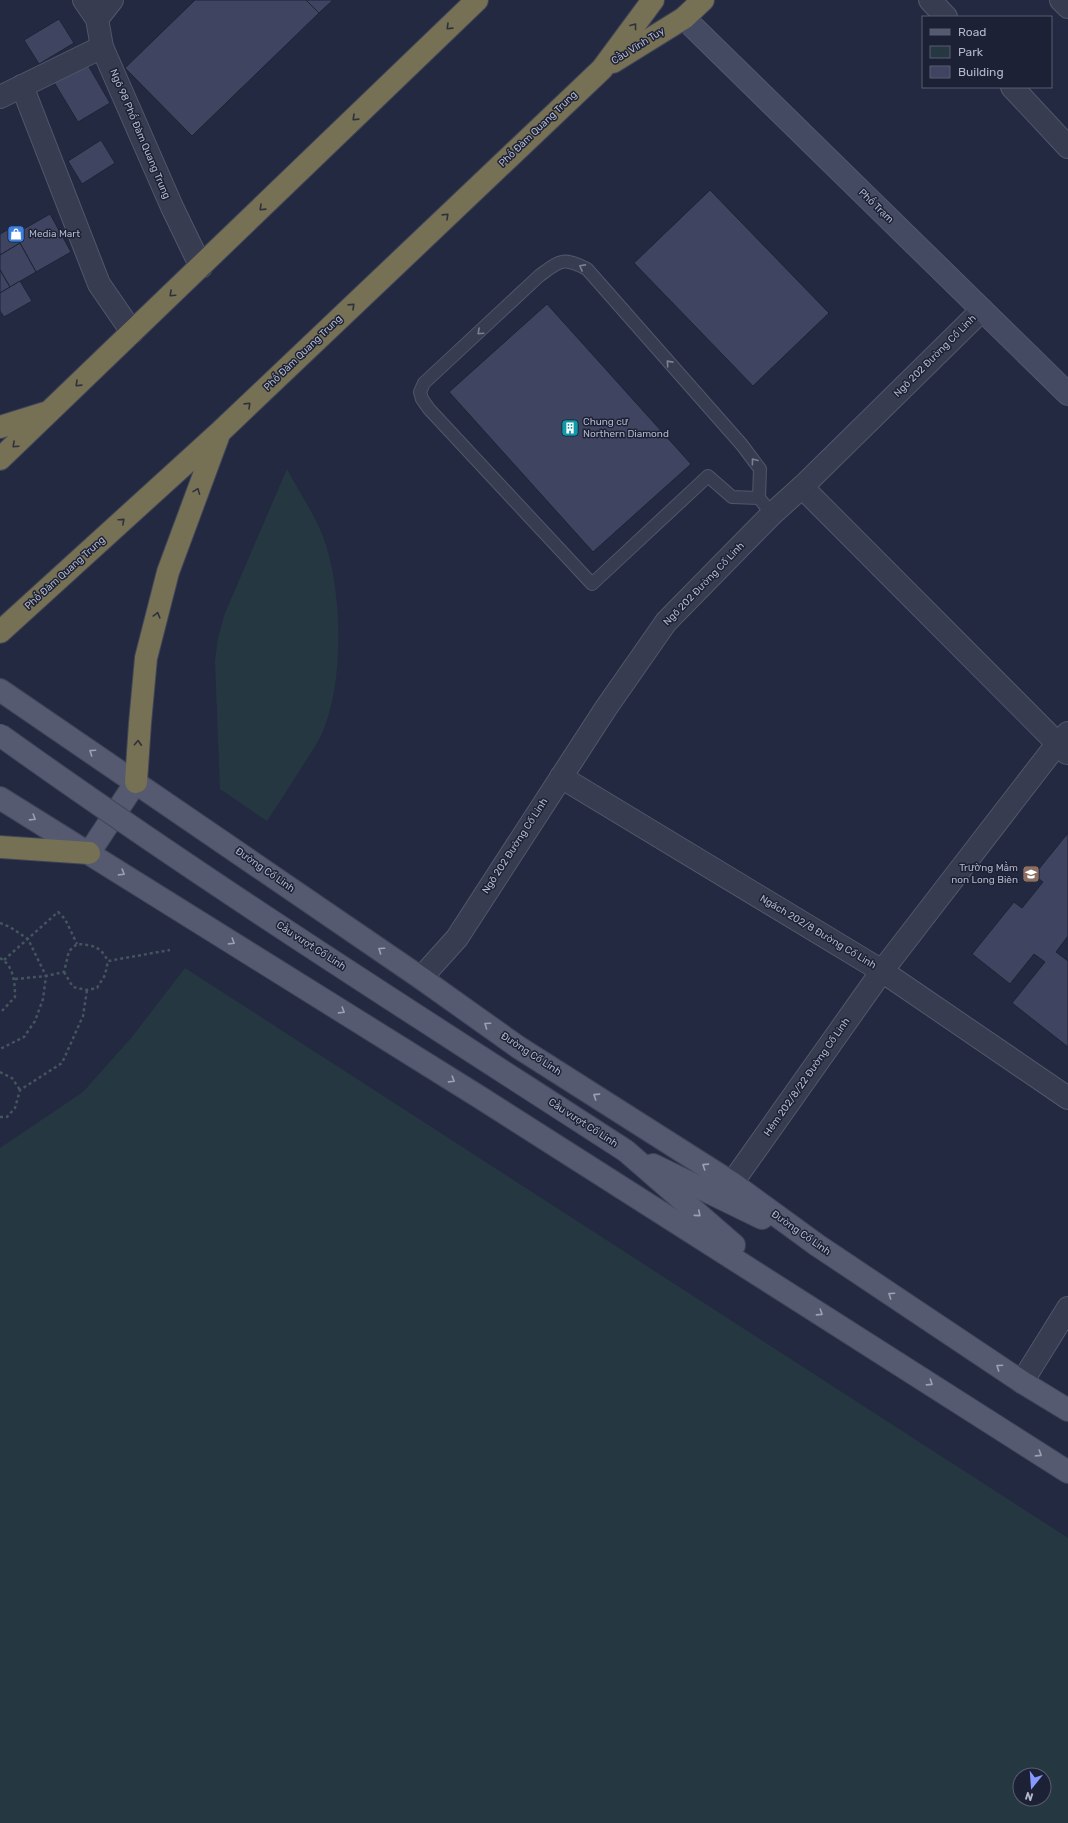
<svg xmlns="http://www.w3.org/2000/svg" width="1068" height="1823" font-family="Rubik,sans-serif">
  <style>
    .green { fill: #253841; fill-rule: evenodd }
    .building { fill: #3f4560; stroke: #1e2337 }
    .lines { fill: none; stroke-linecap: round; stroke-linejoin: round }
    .lane-casing { stroke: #52576b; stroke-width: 14 }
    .street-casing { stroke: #52576b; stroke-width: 24 }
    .secondary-casing { stroke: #52576b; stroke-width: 24 }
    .primary-casing { stroke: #404559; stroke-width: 24 }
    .highway-casing { stroke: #3f4458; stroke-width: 24 }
    .path { stroke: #43555e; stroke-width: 2.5; stroke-dasharray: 3 3; stroke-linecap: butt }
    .lane { stroke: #373c50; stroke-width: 12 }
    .street { stroke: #373c50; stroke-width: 22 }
    .secondary { stroke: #454a63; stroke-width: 22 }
    .primary { stroke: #555a70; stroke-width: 22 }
    .highway { stroke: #767054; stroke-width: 22 }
    .primary-bridge-casing { stroke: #404559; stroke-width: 24; stroke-linecap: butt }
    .primary-bridge { stroke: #555a70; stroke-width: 22 }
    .oneway { stroke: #2e313b }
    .oneway2 { stroke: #7b8094 }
    .oneway3 { stroke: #9ca0b4 }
    .labels { text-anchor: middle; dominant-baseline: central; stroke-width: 3; stroke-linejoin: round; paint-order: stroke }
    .street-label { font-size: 10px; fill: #b3b7cb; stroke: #1c2135 }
    .poi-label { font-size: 10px; fill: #b3b7cb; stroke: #1c2135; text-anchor: start }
  </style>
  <rect width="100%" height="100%" fill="#232940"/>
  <g class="green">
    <path d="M 287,469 C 300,494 318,519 326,545 C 342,597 344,680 323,731 C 318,743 310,754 303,765 C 291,784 279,803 267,821 L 220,789 L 215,661 L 218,638 L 225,613 Z"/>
    <path d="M 185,968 L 1068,1538 L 1068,1823 L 0,1823 L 0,1148 L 83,1092 L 132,1037 ZM 1020,1775 L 1044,1775 L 1044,1799 L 1020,1799 Z"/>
  </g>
  <g class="building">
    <path d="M 195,0 L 306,0 L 319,13 L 192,136 L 125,68 Z"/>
    <path d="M 306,0 L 333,0 L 319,13 Z"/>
    <path d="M 59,19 L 74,43 L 39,64 L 24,40 Z"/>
    <path d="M 85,60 L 110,103 L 78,122 L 52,79 Z"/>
    <path d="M 101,140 L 115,163 L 82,184 L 68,161 Z"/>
    <path d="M 710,190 L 829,313 L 753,386 L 634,263 Z"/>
    <path d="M 50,214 L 71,252 L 36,272 L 15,234 Z"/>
    <path d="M 11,228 L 20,243 L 0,255 L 0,234 Z"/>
    <path d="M 20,243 L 36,272 L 10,287 L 0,270 L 0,255 Z"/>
    <path d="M 0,270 L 10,287 L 0,293 Z"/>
    <path d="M 20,281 L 32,301 L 4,317 L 0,311 L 0,293 Z"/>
    <path d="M 547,304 L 691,464 L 593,552 L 449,392 Z"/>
    <path d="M 1068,833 L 1068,936 L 1056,952 L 1068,961 L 1068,1047 L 1012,1003 L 1045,962 L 1034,954 L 1010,984 L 972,954 L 1014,902 L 1022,908 L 1043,882 L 1034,875 Z"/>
  </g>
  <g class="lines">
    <defs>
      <path id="lane" d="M 759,498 L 732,497 L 708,476 L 592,584 L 429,409 L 422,399 L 420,392 L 424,383 L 539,276 C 560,261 562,256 587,269 L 742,445 L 760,469 L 759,498 L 772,514"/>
      <g id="street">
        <path d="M 84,0 L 97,19 L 102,47 L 172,207 L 201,267"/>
        <path d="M 930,0 L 946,17"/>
        <path d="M 1061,0 L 1068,7"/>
        <path d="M 97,19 L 112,0"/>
        <path d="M 22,86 L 99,284 L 132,332"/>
        <path d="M 1012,87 L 1068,147"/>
        <path d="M 0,97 L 102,47"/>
        <path d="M 802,487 L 1067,753"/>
        <path d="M 561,777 L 882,971 L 1068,1098"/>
        <path d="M 421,978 L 457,938 L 606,708 L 666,622 L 772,514 L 802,487 L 982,310"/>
        <path d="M 732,1183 L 882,971 L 1057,744 L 1068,733"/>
        <path d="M 1022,1382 L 1068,1308"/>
      </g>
      <path id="secondary" d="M 684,18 L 1068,394"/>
      <g id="primary">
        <path d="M 0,690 L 421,978 L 518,1047 L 732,1183 L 817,1245 L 1022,1382 L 1068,1410"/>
        <path d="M 0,798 L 481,1098 L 1068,1472"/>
        <path d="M 89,853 L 136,782"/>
        <path d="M 626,1151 L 734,1245"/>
        <path d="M 653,1165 L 762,1218"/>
      </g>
      <g id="highway">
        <path d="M 613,62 L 684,18 L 703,0"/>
        <path d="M 0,427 L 45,413"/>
        <path d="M 0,459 L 477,0"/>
        <path d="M 0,632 L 220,432 L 602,69 L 653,0"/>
        <path d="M 136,782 L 140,723 L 146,658 L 168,572 L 218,437"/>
        <path d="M 0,847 L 89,853"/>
      </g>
    </defs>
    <use href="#lane" class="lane-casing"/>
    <use href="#street" class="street-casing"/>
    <use href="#secondary" class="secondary-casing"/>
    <use href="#primary" class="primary-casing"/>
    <use href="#highway" class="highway-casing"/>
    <g class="path">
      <path d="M 0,923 L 10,927 L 28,939 L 46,976 L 43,999 L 35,1021 L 24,1037 L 0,1049"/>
      <path d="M 0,958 C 14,966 15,983 15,997 L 0,1013"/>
      <path d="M 4,960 L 58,912 L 65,919 L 77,944"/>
      <path d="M 64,972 L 73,987 L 87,990 L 97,988 L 105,975 L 108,961"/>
      <path d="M 15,979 L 46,976 L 64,972 L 69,951 L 77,944 C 93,945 100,946 108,961 L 170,950"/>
      <path d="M 0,1072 L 12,1078 L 20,1090"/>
      <path d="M 0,1117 L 7,1117 L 15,1108 L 20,1090 L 62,1063 L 83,1016 L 87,990"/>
    </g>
    <use href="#lane" class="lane"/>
    <use href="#street" class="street"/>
    <use href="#secondary" class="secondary"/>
    <use href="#primary" class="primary"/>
    <use href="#highway" class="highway"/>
    <defs>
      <path id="primary-bridge" d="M 0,735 C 204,881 416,1015 626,1151"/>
    </defs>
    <use href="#primary-bridge" class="primary-bridge-casing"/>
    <use href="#primary-bridge" class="primary-bridge"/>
  </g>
  <defs><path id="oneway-chevron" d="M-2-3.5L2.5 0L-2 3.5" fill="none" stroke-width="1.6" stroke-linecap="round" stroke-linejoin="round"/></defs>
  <g class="oneway">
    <use href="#oneway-chevron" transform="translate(634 26) rotate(-53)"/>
    <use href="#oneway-chevron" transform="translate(449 27) rotate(136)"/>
    <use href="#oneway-chevron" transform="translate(355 118) rotate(136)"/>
    <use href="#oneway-chevron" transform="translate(262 208) rotate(136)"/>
    <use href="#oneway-chevron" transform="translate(446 216) rotate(-44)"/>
    <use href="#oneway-chevron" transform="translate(172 294) rotate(137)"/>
    <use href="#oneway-chevron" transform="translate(352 306) rotate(-44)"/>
    <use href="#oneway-chevron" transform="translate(78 384) rotate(136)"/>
    <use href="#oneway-chevron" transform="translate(248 405) rotate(-44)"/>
    <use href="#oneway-chevron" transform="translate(15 445) rotate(137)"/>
    <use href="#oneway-chevron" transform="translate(197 491) rotate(-69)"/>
    <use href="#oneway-chevron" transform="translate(122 521) rotate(-42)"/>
    <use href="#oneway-chevron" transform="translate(157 615) rotate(-75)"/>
    <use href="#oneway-chevron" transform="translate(138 743) rotate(-87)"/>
  </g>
  <g class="oneway2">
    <use href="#oneway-chevron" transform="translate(582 267) rotate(-151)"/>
    <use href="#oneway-chevron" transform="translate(480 332) rotate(137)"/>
    <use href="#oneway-chevron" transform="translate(669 363) rotate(-132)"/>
    <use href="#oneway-chevron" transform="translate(754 461) rotate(-127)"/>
  </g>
  <g class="oneway3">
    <use href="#oneway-chevron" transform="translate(92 752) rotate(-146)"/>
    <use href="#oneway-chevron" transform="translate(33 818) rotate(32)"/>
    <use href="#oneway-chevron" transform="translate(122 873) rotate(32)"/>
    <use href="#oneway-chevron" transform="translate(232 942) rotate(32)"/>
    <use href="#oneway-chevron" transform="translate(381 950) rotate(-145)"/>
    <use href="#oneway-chevron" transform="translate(342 1011) rotate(32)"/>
    <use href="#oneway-chevron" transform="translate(487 1025) rotate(-145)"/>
    <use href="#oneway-chevron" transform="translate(452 1080) rotate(32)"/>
    <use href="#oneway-chevron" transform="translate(596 1096) rotate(-147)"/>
    <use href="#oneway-chevron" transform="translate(705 1166) rotate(-147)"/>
    <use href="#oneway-chevron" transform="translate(698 1214) rotate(41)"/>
    <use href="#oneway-chevron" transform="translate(891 1295) rotate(-146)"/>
    <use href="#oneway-chevron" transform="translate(820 1313) rotate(33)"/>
    <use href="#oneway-chevron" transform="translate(999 1367) rotate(-146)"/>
    <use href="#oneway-chevron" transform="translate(930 1383) rotate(33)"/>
    <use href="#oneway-chevron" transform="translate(1039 1454) rotate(33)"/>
  </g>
  <defs>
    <symbol id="shop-square" viewBox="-11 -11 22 22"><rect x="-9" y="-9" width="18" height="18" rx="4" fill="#3f7fe0" stroke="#1c2135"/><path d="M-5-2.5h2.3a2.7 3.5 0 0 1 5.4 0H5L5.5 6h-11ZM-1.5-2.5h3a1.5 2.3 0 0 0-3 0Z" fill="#fff"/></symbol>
    <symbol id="building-square" viewBox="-11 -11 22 22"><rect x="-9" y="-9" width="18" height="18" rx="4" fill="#0f9aa8" stroke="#1c2135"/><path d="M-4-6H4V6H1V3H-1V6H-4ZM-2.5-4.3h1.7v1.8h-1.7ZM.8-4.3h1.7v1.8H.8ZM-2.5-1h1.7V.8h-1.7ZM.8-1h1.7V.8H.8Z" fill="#fff"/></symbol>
    <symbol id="school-square" viewBox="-11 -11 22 22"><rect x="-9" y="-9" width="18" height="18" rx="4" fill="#8d6e63" stroke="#1c2135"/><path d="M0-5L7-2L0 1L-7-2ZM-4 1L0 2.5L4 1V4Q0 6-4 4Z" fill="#fff"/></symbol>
  </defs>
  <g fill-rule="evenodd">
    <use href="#shop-square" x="6" y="224" width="20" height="20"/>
    <use href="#building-square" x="560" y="418" width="20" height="20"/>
    <use href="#school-square" x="1021" y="864" width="20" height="20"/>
  </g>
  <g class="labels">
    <g class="street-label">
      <text transform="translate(638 46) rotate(-32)">Cầu Vĩnh Tuy</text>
      <text transform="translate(538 129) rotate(-44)">Phố Đàm Quang Trung</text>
      <text transform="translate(140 134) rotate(67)">Ngõ 98 Phố Đàm Quang Trung</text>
      <text transform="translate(876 206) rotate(44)">Phố Trạm</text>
      <text transform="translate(303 353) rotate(-44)">Phố Đàm Quang Trung</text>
      <text transform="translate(935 356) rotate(-45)">Ngõ 202 Đường Cổ Linh</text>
      <text transform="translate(65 573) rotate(-42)">Phố Đàm Quang Trung</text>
      <text transform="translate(704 584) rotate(-46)">Ngõ 202 Đường Cổ Linh</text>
      <text transform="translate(515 846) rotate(-57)">Ngõ 202 Đường Cổ Linh</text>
      <text transform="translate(265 870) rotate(35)">Đường Cổ Linh</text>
      <text transform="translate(818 932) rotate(31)">Ngách 202/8 Đường Cổ Linh</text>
      <text transform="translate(311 946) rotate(33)">Cầu vượt Cổ Linh</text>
      <text transform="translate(531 1054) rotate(33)">Đường Cổ Linh</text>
      <text transform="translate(807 1077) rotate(-55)">Hẻm 202/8/22 Đường Cổ Linh</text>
      <text transform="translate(583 1123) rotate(33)">Cầu vượt Cổ Linh</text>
      <text transform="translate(801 1233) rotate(35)">Đường Cổ Linh</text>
    </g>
    <g class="poi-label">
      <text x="29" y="234">Media Mart</text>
      <text x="583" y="422">Chung cư<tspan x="583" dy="12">Northern Diamond</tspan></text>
      <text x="1018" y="868" text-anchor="end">Trường Mầm<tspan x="1018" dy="12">non Long Biên</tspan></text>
    </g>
  </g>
  <rect x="922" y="16" width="130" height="72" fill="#1c2135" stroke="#585d71"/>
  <rect x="930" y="29" width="20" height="6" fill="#555a70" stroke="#585d71"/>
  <text x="958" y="36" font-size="12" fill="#b3b7cb">Road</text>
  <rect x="930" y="46" width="20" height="12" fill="#253841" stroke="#585d71"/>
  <text x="958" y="56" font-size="12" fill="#b3b7cb">Park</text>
  <rect x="930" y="66" width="20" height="12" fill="#3f4560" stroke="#585d71"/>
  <text x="958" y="76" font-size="12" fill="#b3b7cb">Building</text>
  <g transform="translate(1032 1787) rotate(197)"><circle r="19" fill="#1c2135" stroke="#585d71"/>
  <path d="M0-3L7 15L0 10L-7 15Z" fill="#8599fe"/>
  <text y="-6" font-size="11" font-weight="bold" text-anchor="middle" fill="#b3b7cb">N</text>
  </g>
</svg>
